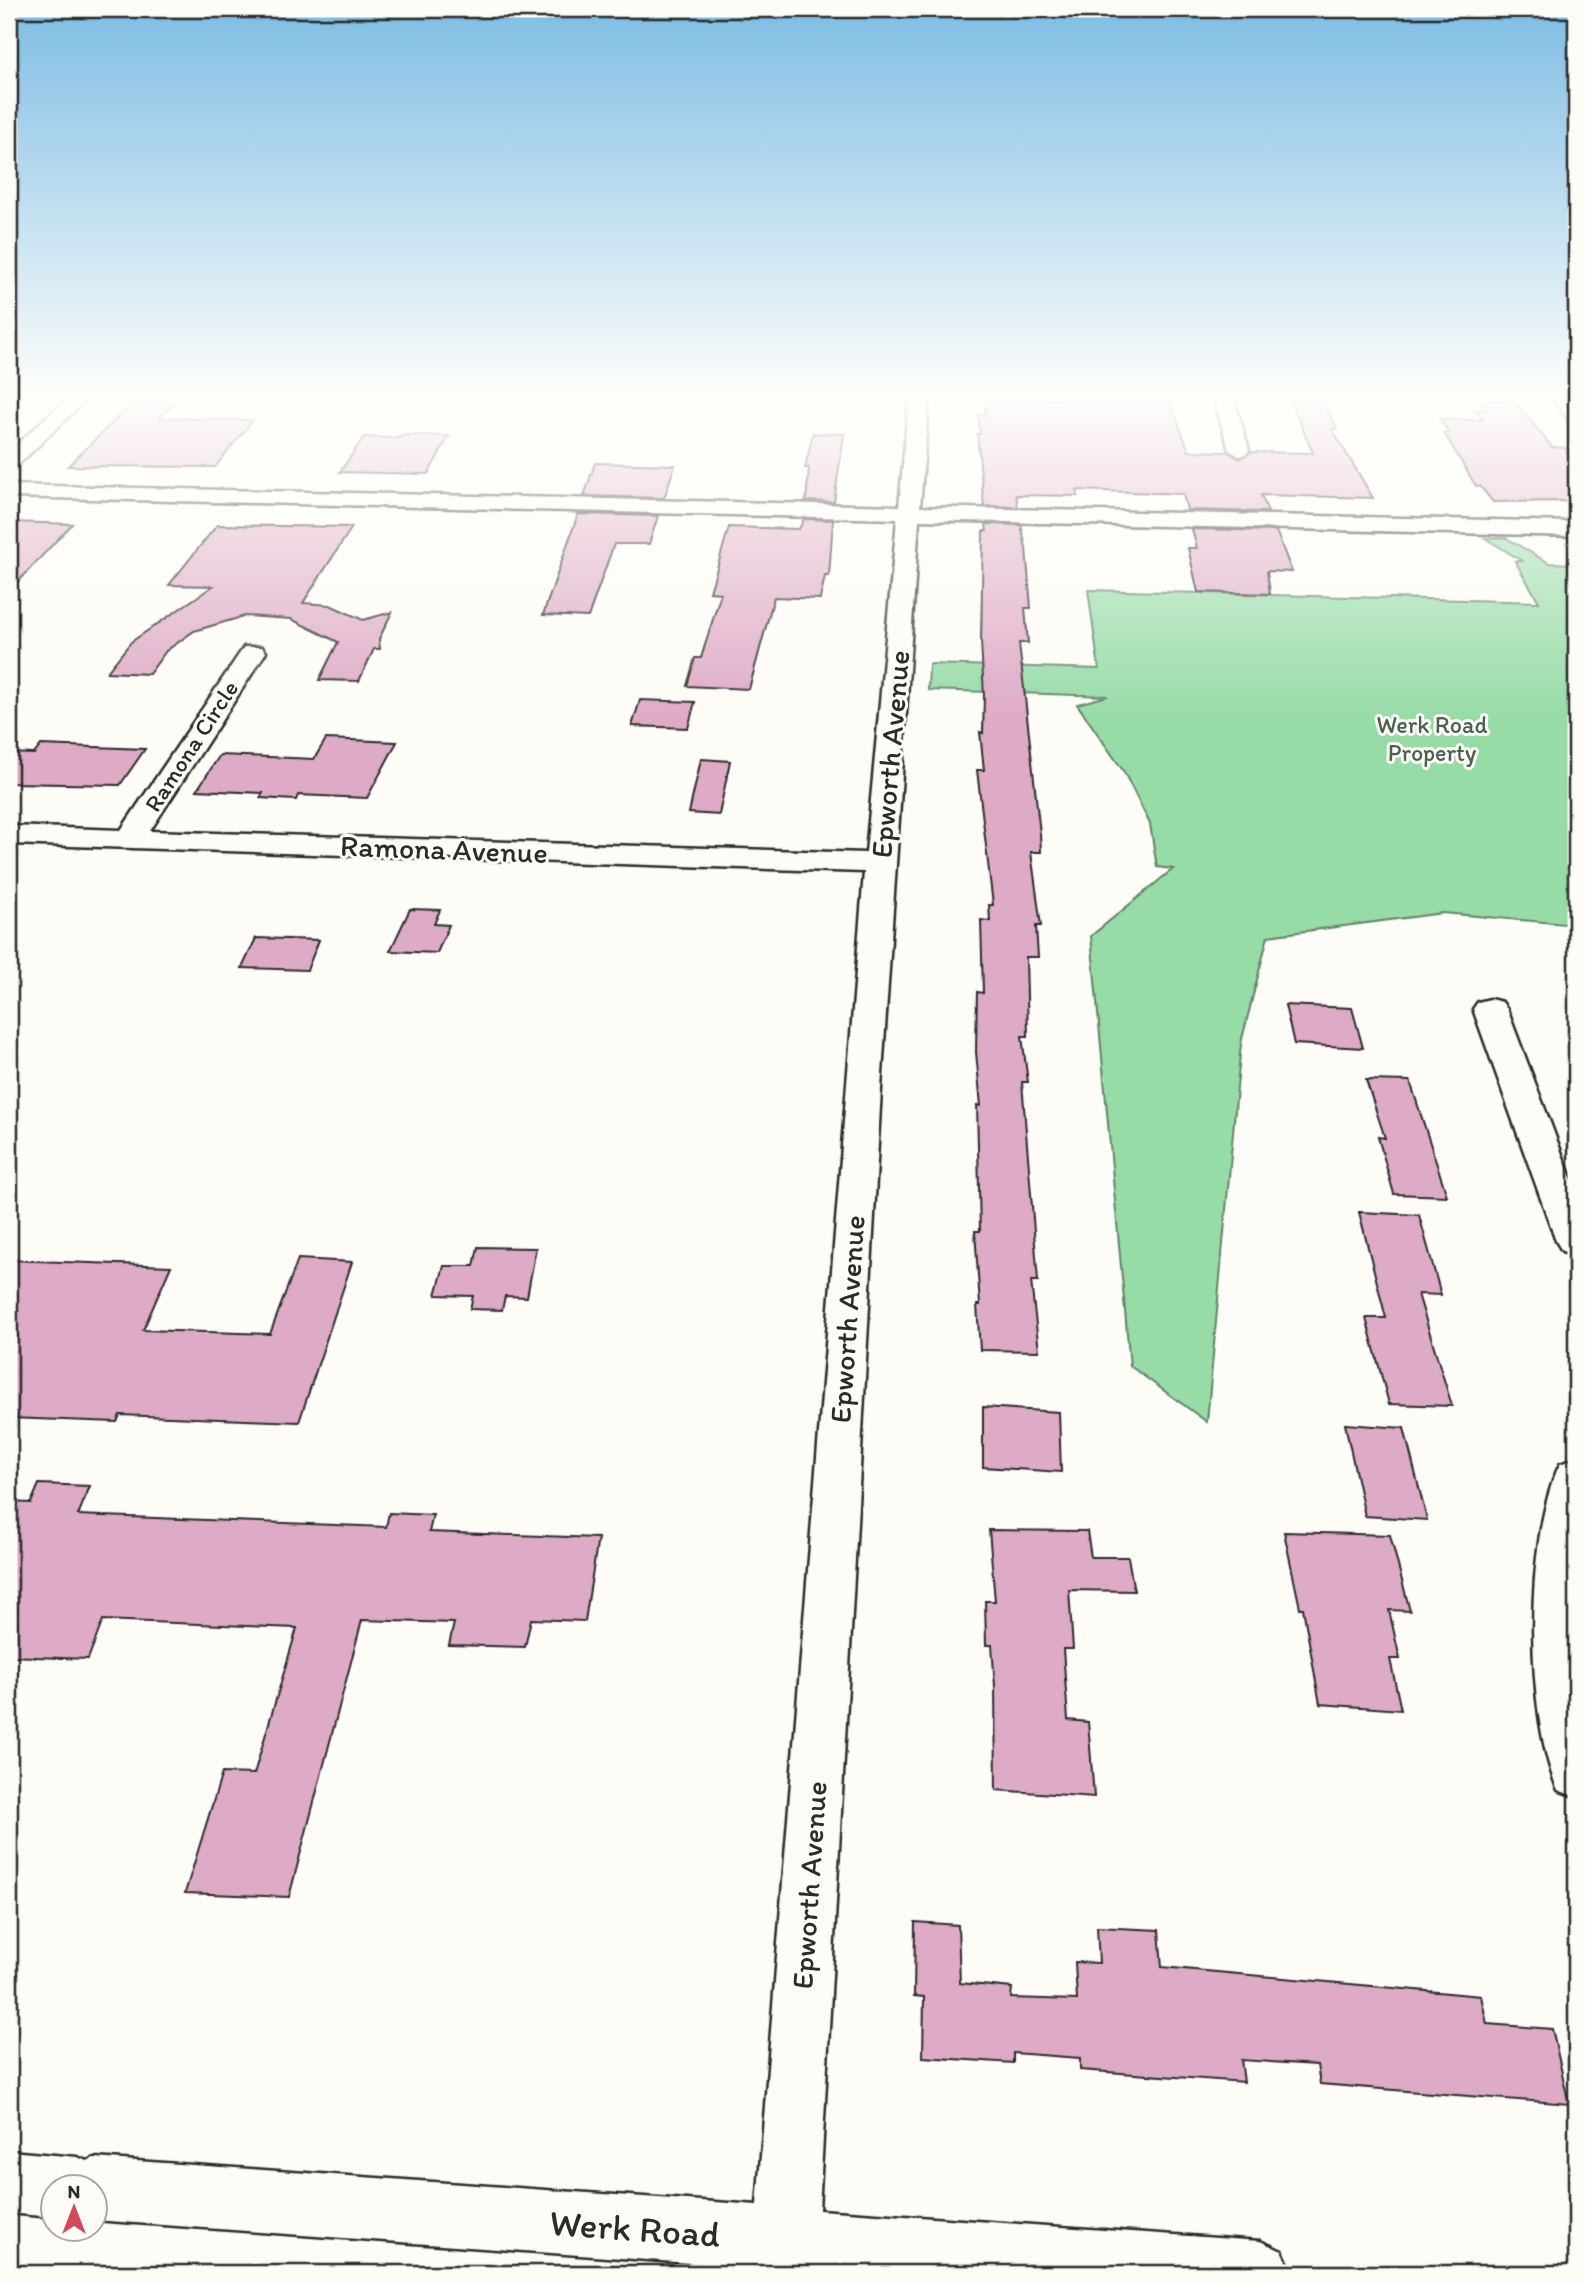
<svg xmlns="http://www.w3.org/2000/svg" width="1585" height="2282" font-family="Itim,sans-serif">
  <style>
    .green { fill: #97dba7; stroke: #618369; stroke-width: 2 }
    .building { fill: #deabc6; stroke: #2b2b2b; stroke-width: 2 }
    .lines { fill: none; stroke-linecap: round; stroke-linejoin: round }
    .minor-casing { stroke: #2b2b2b; stroke-width: 5 }
    .minor { fill: #fdfcf7; fill-rule: evenodd }
    .labels { text-anchor: middle; dominant-baseline: central; stroke-width: 6; stroke-linejoin: round; paint-order: stroke }
    .far-park-label { font-size: 24px; fill: #4b6050; stroke: #fdfcf7 }
    .far-street-label { font-size: 24px; fill: #2b2b2b; stroke: #fdfcf7 }
    .street-label { font-size: 30px; fill: #2b2b2b; stroke: #fdfcf7 }
    .near-street-label { font-size: 37px; fill: #2b2b2b; stroke: #fdfcf7 }
  </style>
  <rect width="100%" height="100%" fill="#fdfcf7"/>
  <filter id="ink" filterUnits="userSpaceOnUse"><feTurbulence type="fractalNoise" baseFrequency=".0143" numOctaves="2"/><feDisplacementMap in="SourceGraphic" scale="14" xChannelSelector="R" yChannelSelector="G"/><feConvolveMatrix kernelMatrix="1 2 1 2 8 2 1 2 1" color-interpolation-filters="sRGB"/></filter>
  <g filter="url(#ink)">
    <path class="green" d="M 1485,538 L 1506,538 L 1549,563 L 1576,564 L 1576,925 L 1443,913 L 1268,936 L 1241,1043 L 1207,1422 L 1130,1366 L 1091,936 L 1173,869 L 1157,867 L 1150,824 L 1124,772 L 1077,704 L 1108,696 L 928,690 L 929,664 L 1099,669 L 1088,590 L 1539,602 L 1515,561 L 1522,561 Z"/>
    <g class="building">
      <path d="M 1043,399 L 1169,399 L 1189,451 L 1228,452 L 1240,459 L 1250,452 L 1313,453 L 1290,399 L 1324,402 L 1337,429 L 1332,429 L 1373,498 L 1261,495 L 1268,512 L 1187,510 L 1183,494 L 1077,490 L 1078,496 L 1016,495 L 1018,507 L 984,506 L 977,434 L 980,434 L 978,415 L 985,416 L 985,400 Z"/>
      <path d="M 1479,400 L 1513,400 L 1552,447 L 1565,448 L 1576,463 L 1576,501 L 1493,502 L 1480,486 L 1476,486 L 1444,433 L 1449,433 L 1440,419 L 1483,420 L 1475,410 L 1487,410 Z"/>
      <path d="M 134,401 L 175,402 L 159,418 L 253,420 L 215,467 L 68,466 Z"/>
      <path d="M 813,433 L 844,434 L 834,502 L 806,501 L 809,468 L 805,468 Z"/>
      <path d="M 401,435 L 449,436 L 428,474 L 340,472 L 364,437 L 399,438 Z"/>
      <path d="M 595,463 L 675,465 L 664,498 L 584,496 Z"/>
      <path d="M 578,514 L 658,516 L 649,544 L 614,544 L 588,617 L 543,615 Z"/>
      <path d="M 804,519 L 833,520 L 829,576 L 825,576 L 820,599 L 774,597 L 749,689 L 687,686 L 695,658 L 701,658 L 721,593 L 710,592 L 729,527 L 799,529 Z"/>
      <path d="M 9,522 L 72,524 L 9,591 Z"/>
      <path d="M 986,524 L 1021,525 L 1026,548 L 1031,608 L 1025,608 L 1028,643 L 1019,643 L 1040,834 L 1041,852 L 1031,852 L 1041,926 L 1036,926 L 1038,957 L 1026,957 L 1028,1036 L 1022,1036 L 1028,1082 L 1022,1082 L 1038,1281 L 1031,1281 L 1039,1351 L 980,1350 L 977,1305 L 980,1305 L 975,1231 L 980,1231 L 977,1105 L 981,1106 L 976,1052 L 977,992 L 983,993 L 981,920 L 990,921 L 989,905 L 993,905 L 977,770 L 984,770 L 980,732 L 983,733 L 984,696 L 981,641 L 983,531 L 987,531 Z"/>
      <path d="M 217,525 L 352,527 L 303,603 L 330,605 L 363,620 L 392,612 L 379,639 L 380,649 L 374,649 L 359,681 L 319,680 L 338,642 L 291,619 L 245,616 L 194,631 L 166,651 L 149,674 L 107,672 L 131,642 L 213,586 L 169,585 Z"/>
      <path d="M 1192,529 L 1276,531 L 1292,572 L 1267,571 L 1270,594 L 1198,592 L 1188,548 L 1197,548 Z"/>
      <path d="M 640,700 L 695,702 L 688,728 L 632,726 Z"/>
      <path d="M 326,739 L 397,742 L 367,798 L 298,795 L 296,800 L 260,798 L 263,793 L 197,790 L 220,755 L 314,759 Z"/>
      <path d="M 41,745 L 145,749 L 120,785 L 9,783 L 9,753 L 34,754 Z"/>
      <path d="M 701,759 L 730,761 L 719,815 L 689,813 Z"/>
      <path d="M 410,909 L 440,910 L 434,924 L 449,925 L 437,953 L 390,951 Z"/>
      <path d="M 256,938 L 319,940 L 307,970 L 242,968 Z"/>
      <path d="M 1285,1005 L 1352,1008 L 1363,1048 L 1294,1044 Z"/>
      <path d="M 1366,1080 L 1410,1081 L 1447,1196 L 1394,1194 L 1378,1137 L 1385,1138 Z"/>
      <path d="M 1359,1212 L 1419,1215 L 1441,1295 L 1418,1294 L 1452,1406 L 1389,1404 L 1366,1318 L 1386,1318 Z"/>
      <path d="M 478,1247 L 536,1248 L 527,1297 L 505,1296 L 502,1310 L 470,1309 L 473,1296 L 436,1295 L 444,1266 L 474,1266 Z"/>
      <path d="M 298,1259 L 352,1262 L 299,1422 L 120,1415 L 117,1422 L 9,1418 L 9,1260 L 171,1266 L 143,1330 L 270,1334 Z"/>
      <path d="M 983,1407 L 1059,1412 L 1061,1472 L 983,1467 Z"/>
      <path d="M 1345,1424 L 1404,1428 L 1427,1520 L 1365,1516 Z"/>
      <path d="M 39,1484 L 90,1486 L 78,1515 L 386,1527 L 389,1513 L 433,1515 L 429,1532 L 598,1538 L 585,1621 L 531,1619 L 525,1647 L 449,1645 L 454,1623 L 362,1620 L 289,1897 L 185,1893 L 222,1773 L 254,1774 L 297,1628 L 103,1620 L 88,1659 L 9,1656 L 9,1502 L 31,1503 Z"/>
      <path d="M 989,1530 L 1087,1531 L 1091,1557 L 1128,1557 L 1134,1591 L 1069,1590 L 1073,1649 L 1063,1649 L 1068,1720 L 1088,1722 L 1094,1797 L 996,1790 L 995,1686 L 992,1645 L 986,1645 L 985,1601 L 995,1601 Z"/>
      <path d="M 1284,1532 L 1390,1535 L 1410,1611 L 1389,1610 L 1400,1659 L 1390,1659 L 1401,1710 L 1320,1704 L 1303,1608 L 1300,1608 Z"/>
      <path d="M 915,1922 L 958,1925 L 960,1983 L 1012,1988 L 1011,1998 L 1077,2000 L 1075,1962 L 1099,1963 L 1097,1927 L 1159,1930 L 1162,1967 L 1481,1996 L 1487,2024 L 1552,2029 L 1569,2104 L 1320,2084 L 1317,2065 L 1241,2060 L 1244,2082 L 1080,2070 L 1080,2058 L 1013,2053 L 1013,2063 L 923,2057 L 924,1997 L 914,1996 Z"/>
    </g>
    <g class="lines">
      <defs>
        <g id="minor">
          <path d="M 66,399 L 87,399 L 16,467 L 9,469 L 9,452 Z"/>
          <path d="M 909,399 L 929,399 L 920,507 L 1576,522 L 1576,536 L 919,520 L 881,1089 L 819,2210 L 1260,2241 L 1282,2251 L 1292,2273 L 828,2273 L 94,2220 L 94,2188 L 52,2188 L 52,2217 L 9,2213 L 9,2151 L 77,2157 L 87,2161 L 94,2158 L 757,2205 L 864,872 L 9,844 L 9,826 L 121,830 L 244,647 L 262,647 L 266,652 L 150,831 L 866,853 L 897,519 L 9,497 L 9,485 L 899,506 Z"/>
          <path d="M 1214,399 L 1234,399 L 1249,450 L 1246,454 L 1239,456 L 1229,450 Z"/>
          <path d="M 1553,399 L 1572,399 L 1576,404 L 1576,423 L 1569,421 Z"/>
          <path d="M 1490,999 L 1502,1002 L 1507,1009 L 1576,1191 L 1576,1255 L 1562,1251 L 1556,1241 L 1473,1009 L 1478,1002 Z"/>
          <path d="M 1576,1458 L 1576,1797 L 1558,1790 C 1525,1715 1524,1537 1560,1464 Z"/>
        </g>
      </defs>
      <use href="#minor" class="minor-casing"/>
      <use href="#minor" class="minor"/>
    </g>
  </g>
  <linearGradient id="sky" x2="0" y2="1"><stop stop-color="#7dbce4"/><stop offset="0.55" stop-color="#fefefb"/><stop offset="1" stop-color="#fefefb" stop-opacity="0"/></linearGradient>
  <rect width="1585" height="719" fill="url(#sky)"/>
  <g class="labels">
    <g class="far-park-label">
      <text x="1432" y="724">Werk Road<tspan x="1432" dy="28">Property</tspan></text>
    </g>
    <g class="far-street-label">
      <text transform="translate(191 746) rotate(-57)">Ramona Circle</text>
    </g>
    <g class="street-label">
      <text transform="translate(890 754) rotate(-85)">Epworth Avenue</text>
      <text transform="translate(444 849) rotate(2)">Ramona Avenue</text>
      <text transform="translate(847 1319) rotate(-86)">Epworth Avenue</text>
      <text transform="translate(809 1885) rotate(-86)">Epworth Avenue</text>
    </g>
    <g class="near-street-label">
      <text transform="translate(635 2228) rotate(4)">Werk Road</text>
    </g>
  </g>
  <rect width="1585" height="2282" fill="none" stroke="#fdfcf7" stroke-width="35"/>
  <rect x="18" y="18" width="1550" height="2247" fill="none" stroke="#2b2b2b" stroke-width="2.5" filter="url(#ink)"/>
  <g transform="translate(74 2208)"><circle r="33" fill="#fdfcf7" stroke="#a9a8a5" stroke-width="2"/>
  <path d="M0-5L12 26L0 18L-12 26Z" fill="#d1495b"/>
  <text y="-10" font-size="19" font-weight="bold" text-anchor="middle" fill="#2b2b2b">N</text>
  </g>
</svg>
